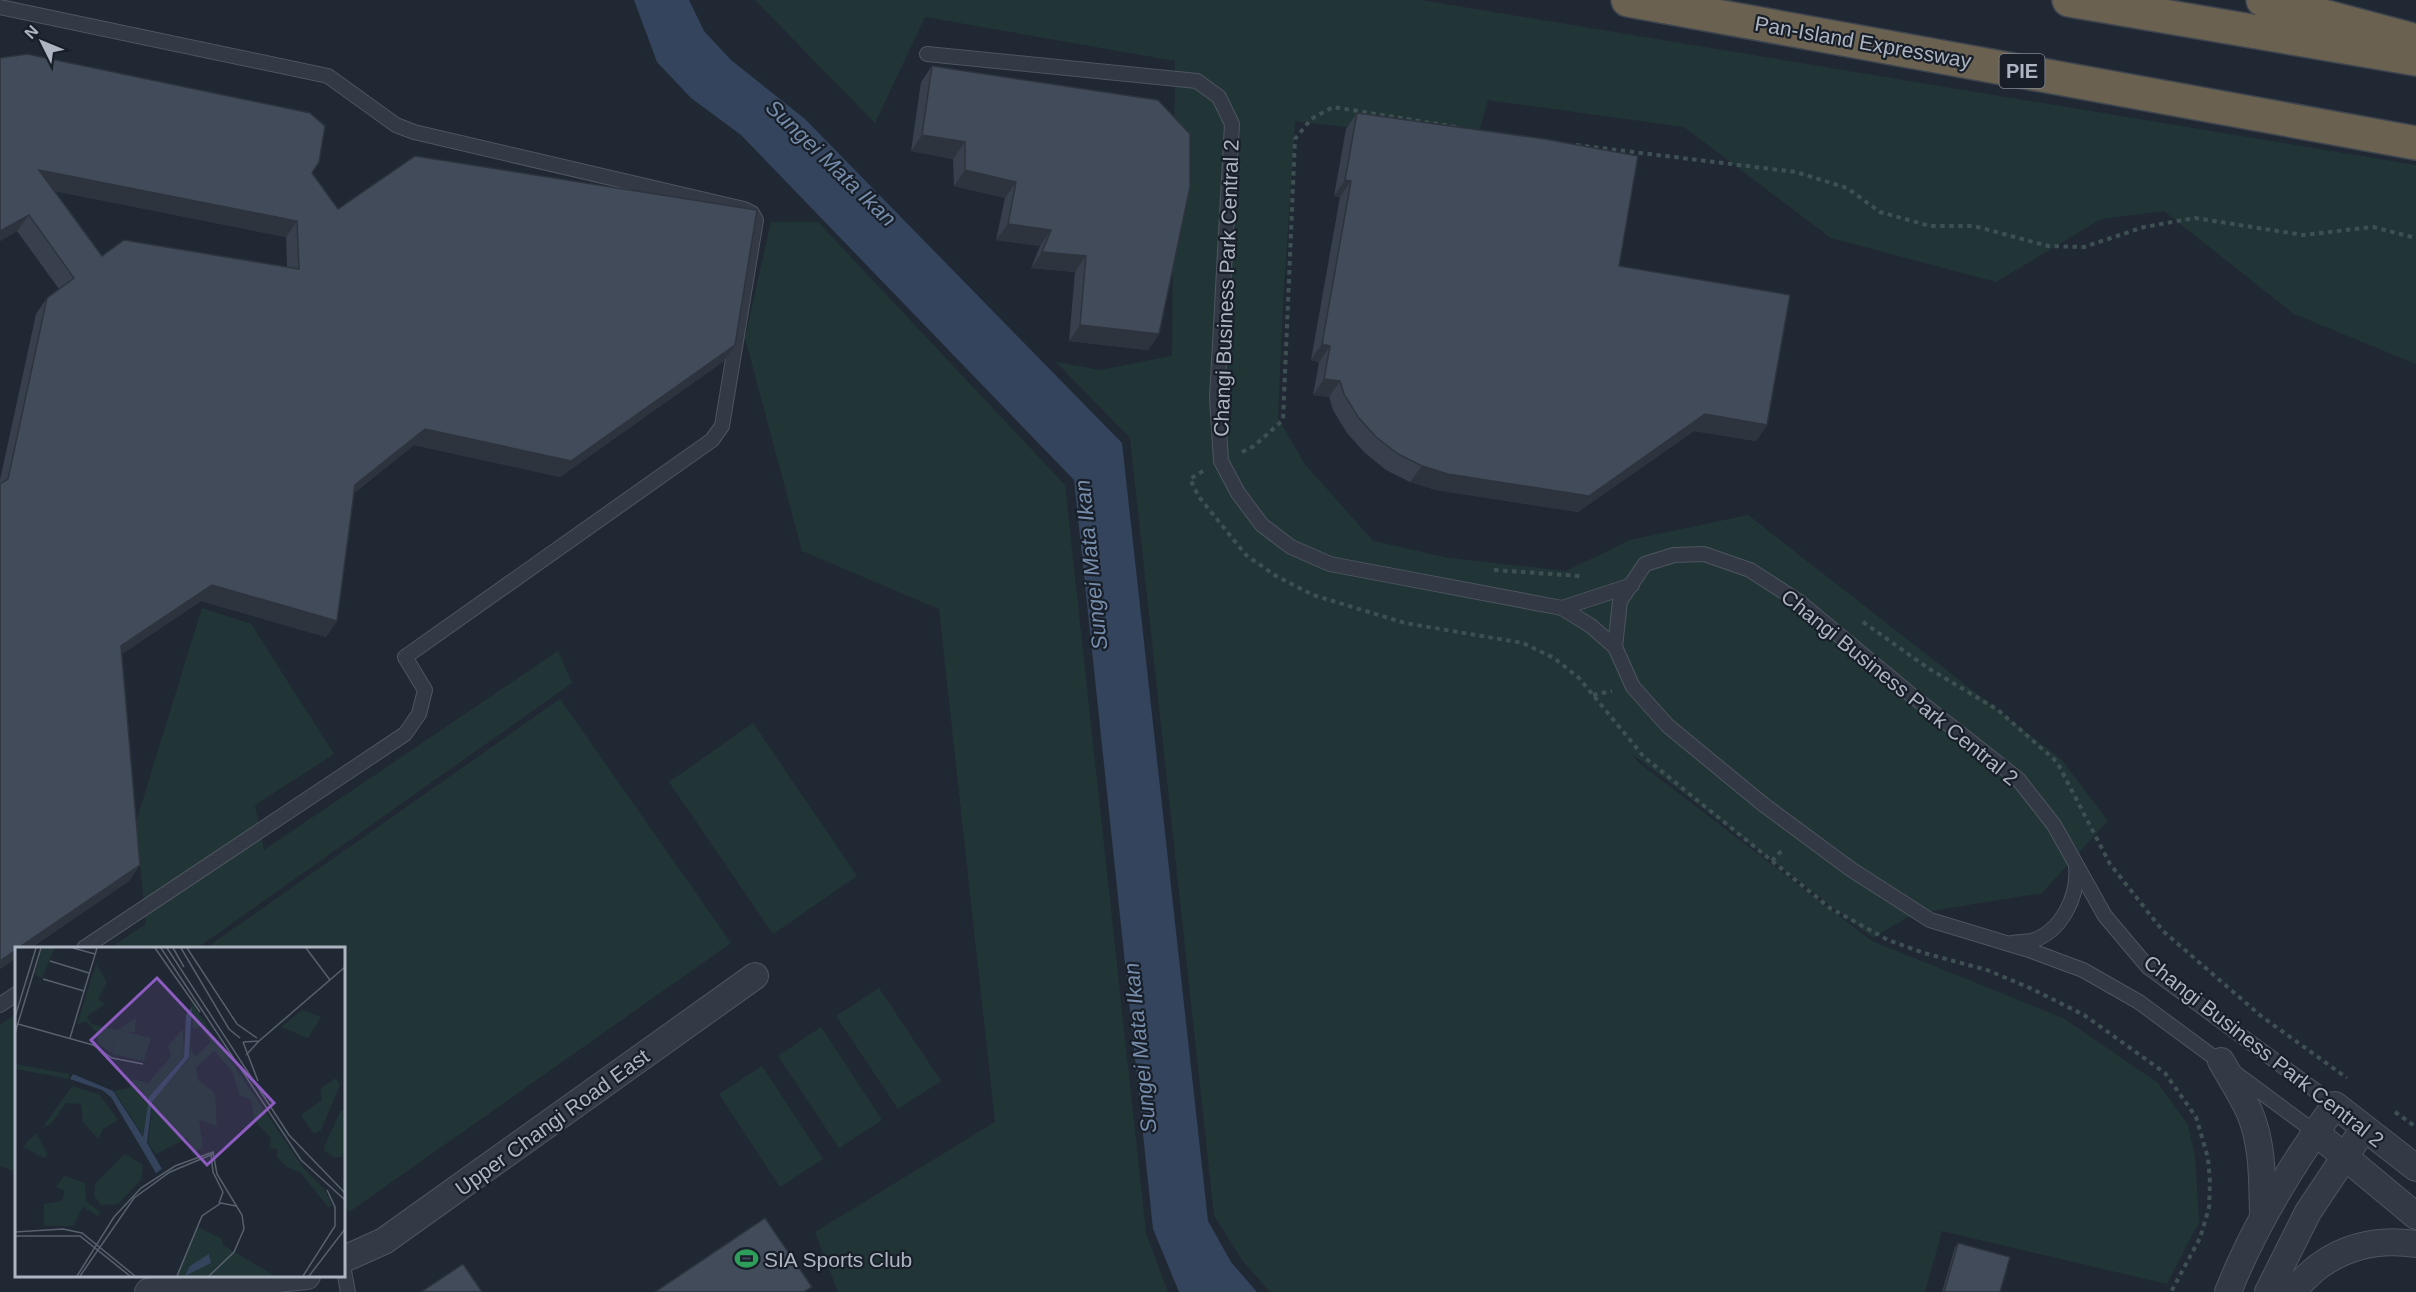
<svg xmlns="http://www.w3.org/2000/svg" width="2416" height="1292" font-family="Arial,sans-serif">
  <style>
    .green { fill: #223536 }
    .water { fill: #33445c }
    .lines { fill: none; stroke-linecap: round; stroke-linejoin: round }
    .lane-casing { stroke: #4d5560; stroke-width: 16 }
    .street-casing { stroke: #4d5560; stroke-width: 28 }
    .highway-casing { stroke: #3d454f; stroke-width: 36 }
    .path { stroke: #3f5053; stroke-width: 4; stroke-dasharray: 4.5 4.5; stroke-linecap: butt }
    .lane { stroke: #333a45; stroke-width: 14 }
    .street { stroke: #333a45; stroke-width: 26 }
    .highway { stroke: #6b6150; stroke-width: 33 }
    .wall { fill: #38404d; fill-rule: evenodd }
    .shaded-wall { fill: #2e343e }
    .building { fill: #414b59; stroke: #2e343e; stroke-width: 1.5; fill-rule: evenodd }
    .labels { text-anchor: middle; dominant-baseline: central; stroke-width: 4.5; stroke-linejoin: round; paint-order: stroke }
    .shield { fill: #181f29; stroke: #808894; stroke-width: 1.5 }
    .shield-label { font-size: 20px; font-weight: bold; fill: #adb5c2 }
    .street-label { font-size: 21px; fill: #adb5c2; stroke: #181f29 }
    .poi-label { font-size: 21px; fill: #adb5c2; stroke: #181f29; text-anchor: start }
    .water-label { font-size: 22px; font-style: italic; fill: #758caa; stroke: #181f29 }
    .inset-road { fill: none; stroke: #58606d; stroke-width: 1.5 }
    .view { fill: #8c5cc0; fill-opacity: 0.15; stroke: #8c5cc0; stroke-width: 3 }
    .inset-edge { fill: none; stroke: #adb5c2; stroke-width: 3 }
  </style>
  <rect width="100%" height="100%" fill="#202834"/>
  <g class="green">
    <path d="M 755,0 L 1421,0 L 2416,165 L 2416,364 L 2294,314 L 2164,211 L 2101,219 L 1996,282 L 1831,238 L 1684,127 L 1488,100 L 1476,143 L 1295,121 L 1283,305 L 1278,418 L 1304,463 L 1373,541 L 1449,558 L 1566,571 L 1630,540 L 1748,515 L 2062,760 L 2108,821 L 2042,893 L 1913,914 L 1873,938 L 1631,753 L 1639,763 L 1872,941 L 2063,1018 L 2158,1083 L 2188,1125 L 2195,1157 L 2199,1222 L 2167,1284 L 1942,1231 L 1925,1292 L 1270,1292 L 1242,1260 L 1214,1215 L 1130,438 L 1056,362 L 1100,370 L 1172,356 L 1175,61 L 925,17 L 875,123 Z"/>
    <path d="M 771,222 L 818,222 L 1065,485 L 1146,1233 L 1168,1292 L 838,1292 L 815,1232 L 995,1122 L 939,609 L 802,551 L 745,338 Z"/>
    <path d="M 202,608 L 251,624 L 334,754 L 255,805 L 264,850 L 558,651 L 572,683 L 197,948 L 110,948 L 146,924 L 136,822 Z"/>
    <path d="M 560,699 L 731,943 L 349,1212 L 344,1205 L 344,948 L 206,948 Z"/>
    <path d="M 753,723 L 857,876 L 773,934 L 669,782 Z"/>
    <path d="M 879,988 L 941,1081 L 898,1109 L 836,1016 Z"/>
    <path d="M 16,1014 L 16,1172 L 0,1166 L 0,1025 Z"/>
    <path d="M 821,1027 L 882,1120 L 839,1148 L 778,1056 Z"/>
    <path d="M 762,1066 L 823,1159 L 780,1187 L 719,1094 Z"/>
  </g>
  <path class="water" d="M 634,0 L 689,0 L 704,31 L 731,60 L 805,119 L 1122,443 L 1208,1221 L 1231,1262 L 1257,1292 L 1179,1292 L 1153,1229 L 1074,480 L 741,135 L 691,98 L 657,62 Z"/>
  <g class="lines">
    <defs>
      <g id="lane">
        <path d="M 0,7 L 328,76 L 396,125 L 414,132 L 744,209 L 752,213 L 756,220 L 722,426 L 712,440 L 405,657 L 425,690 L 419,714 L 405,734 L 84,948"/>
        <path d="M 927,54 L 1197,81 L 1219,97 L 1232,124 L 1217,398 L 1221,461 L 1238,493 L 1262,525 L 1291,547 L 1330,564 L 1562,608 L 1591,626 L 1615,647 L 1633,687 L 1668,726 L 1764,805 L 1852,870 L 1930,920 L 2029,950 L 2083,970 L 2139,1002 L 2315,1132"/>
        <path d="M 1562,608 L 1632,585"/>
        <path d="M 1615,647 L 1620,601 L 1645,564 L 1674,555 L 1704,554 L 1750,570 L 1798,601 L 1910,694 L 2018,779 L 2054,825 L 2105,916 L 2148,967 L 2335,1105"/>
        <path d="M 2012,943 C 2019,942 2025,942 2031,941 C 2062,932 2079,895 2076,866"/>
        <path d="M 0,1005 L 16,994"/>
        <path d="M 344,1271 L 348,1292"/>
      </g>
      <g id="street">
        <path d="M 2221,1061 C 2230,1077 2241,1094 2249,1111 C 2263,1143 2262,1179 2263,1213"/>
        <path d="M 2315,1132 L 2416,1216"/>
        <path d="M 344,1259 L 384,1241 L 755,976"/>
        <path d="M 148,1292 L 307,1276"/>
        <path d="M 2228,1292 C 2255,1224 2292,1164 2335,1105 L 2416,1168"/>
        <path d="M 2268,1292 L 2308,1212 L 2364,1128"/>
        <path d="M 2291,1292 C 2301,1283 2311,1271 2322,1264 C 2351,1244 2383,1239 2416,1244"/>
      </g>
      <g id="highway">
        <path d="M 1628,0 L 2416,143"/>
        <path d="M 2069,0 L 2416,59"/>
        <path d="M 2263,0 L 2409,39"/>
      </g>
    </defs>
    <use href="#lane" class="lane-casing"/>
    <use href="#street" class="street-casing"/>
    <use href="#highway" class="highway-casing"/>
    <g class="path">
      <path d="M 1576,145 L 1796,172 L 1847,188 L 1880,212 L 1930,226 L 1974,226 L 2048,246 L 2084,247 L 2144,227 L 2195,218 L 2303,235 L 2373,227 L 2416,238"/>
      <path d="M 1242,452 L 1254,446 L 1283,420 L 1295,139 L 1311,119 L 1333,107 L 1456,127"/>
      <path d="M 1203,471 L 1190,479 L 1199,497 L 1246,555 L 1276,576 L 1313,595 L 1405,623 L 1523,643 L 1554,658 L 1579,678 L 1644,757 L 1830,908 L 1888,940 L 1924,953 L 1987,970 L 2030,988 L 2084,1015 L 2165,1073 L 2196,1117 L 2208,1158 L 2210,1182 L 2209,1208 L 2200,1238 L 2171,1292"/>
      <path d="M 1494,570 L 1580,576"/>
      <path d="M 1863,622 L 1928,668 L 1998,710 L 2057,762 L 2110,864 L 2163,931 L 2261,1016 L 2347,1078"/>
      <path d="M 1593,695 L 1612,691"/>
      <path d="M 1772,861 L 1784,848"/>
      <path d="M 2395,1112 L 2416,1127"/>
    </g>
    <use href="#lane" class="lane"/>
    <use href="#street" class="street"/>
    <use href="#highway" class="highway"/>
  </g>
  <g class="wall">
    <path d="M 0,58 L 312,173 L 338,209 L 724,361 L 560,477 L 414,445 L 354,493 L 337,621 L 326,637 L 201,601 L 122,654 L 140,865 L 129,881 L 0,969 L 0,480 L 36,314 L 47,298 L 59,289 L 17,231 L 0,241 ZM 55,191 L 286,237 L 287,267 L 102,256 Z"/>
    <path d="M 932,66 L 1159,334 L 1148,350 L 1069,341 L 1075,272 L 1031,268 L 1040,246 L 996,240 L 1005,198 L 954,186 L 953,159 L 911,151 L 921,82 Z"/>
    <path d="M 1357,113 L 1619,266 L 1767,425 L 1756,441 L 1694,431 L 1578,512 L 1436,490 L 1410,482 L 1386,470 L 1365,453 L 1347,433 L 1333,410 L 1329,397 L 1313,395 L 1319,362 L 1311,360 L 1340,197 L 1334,196 L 1346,129 Z"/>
    <path d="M 1958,1243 L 2000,1292 L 1942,1292 L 1955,1247 Z"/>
  </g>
  <g class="shaded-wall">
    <path d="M 922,135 L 965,142 L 953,159 L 911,151 Z"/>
    <path d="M 39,170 L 297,221 L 286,237 L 28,186 Z"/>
    <path d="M 965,170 L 1016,182 L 1005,198 L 954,186 Z"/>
    <path d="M 1345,180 L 1351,181 L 1340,197 L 1334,196 Z"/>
    <path d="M 29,215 L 17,231 L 0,241 L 0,231 Z"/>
    <path d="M 1008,224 L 1051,230 L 1040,246 L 996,240 Z"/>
    <path d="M 1042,252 L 1086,256 L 1075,272 L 1031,268 Z"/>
    <path d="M 1080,325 L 1159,334 L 1148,350 L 1069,341 Z"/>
    <path d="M 1322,344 L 1330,346 L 1319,362 L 1311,360 Z"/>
    <path d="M 735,345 L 724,361 L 560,477 L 414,445 L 343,501 L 355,485 L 425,429 Z"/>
    <path d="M 1324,379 L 1340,381 L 1329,397 L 1313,395 Z"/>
    <path d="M 1705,414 L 1767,425 L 1756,441 L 1694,431 L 1578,512 L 1436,490 L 1410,482 L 1422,466 Z"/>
    <path d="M 212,585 L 337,621 L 326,637 L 201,601 L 110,662 L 121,646 Z"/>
    <path d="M 140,865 L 129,881 L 30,948 L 18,948 Z"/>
    <path d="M 16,950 L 16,958 L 0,969 L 0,961 Z"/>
  </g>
  <g class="building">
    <path d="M 27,54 L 310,113 L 325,126 L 319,162 L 312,173 L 338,209 L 415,156 L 757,210 L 735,345 L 571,461 L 425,429 L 355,485 L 337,621 L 212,585 L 121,646 L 140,865 L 18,948 L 16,948 L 16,950 L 0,961 L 0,484 L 8,479 L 47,298 L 74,278 L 29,215 L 0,231 L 0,58 ZM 39,170 L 297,221 L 299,269 L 124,240 L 102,256 Z"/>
    <path d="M 932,66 L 1158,100 L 1190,134 L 1190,187 L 1159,334 L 1080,325 L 1086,256 L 1042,252 L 1051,230 L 1008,224 L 1016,182 L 965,170 L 965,142 L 922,135 Z"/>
    <path d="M 1357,113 L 1545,139 L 1638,156 L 1619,266 L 1790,295 L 1767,425 L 1705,414 L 1589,496 L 1448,474 L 1422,466 L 1398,454 L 1376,437 L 1358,417 L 1344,394 L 1340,381 L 1324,379 L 1330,346 L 1322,344 L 1351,181 L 1345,180 Z"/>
    <path d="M 765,1218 L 812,1287 L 804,1292 L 655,1292 Z"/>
    <path d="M 1958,1243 L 2010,1257 L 2000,1292 L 1944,1292 Z"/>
    <path d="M 463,1264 L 482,1292 L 421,1292 Z"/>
  </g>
  <defs>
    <symbol id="stadium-bare" viewBox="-9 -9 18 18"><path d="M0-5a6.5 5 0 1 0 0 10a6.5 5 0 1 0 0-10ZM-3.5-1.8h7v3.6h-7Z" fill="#2e9e5b" stroke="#181f29" stroke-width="2.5" paint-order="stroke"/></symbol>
  </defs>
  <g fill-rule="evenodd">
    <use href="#stadium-bare" x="730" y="1242" width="33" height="33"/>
  </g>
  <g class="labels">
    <rect class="shield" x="1999.5" y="54" width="45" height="34" rx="4.5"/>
    <g class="shield-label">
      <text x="2022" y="71">PIE</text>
    </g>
    <g class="street-label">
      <text transform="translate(1863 42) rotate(10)">Pan-Island Expressway</text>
      <text transform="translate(1226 288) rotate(-88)">Changi Business Park Central 2</text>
      <text transform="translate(1900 687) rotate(39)">Changi Business Park Central 2</text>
      <text transform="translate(2264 1051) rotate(38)">Changi Business Park Central 2</text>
      <text transform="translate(552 1122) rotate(-36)">Upper Changi Road East</text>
    </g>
    <g class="poi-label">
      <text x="764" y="1259">SIA Sports Club</text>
    </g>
    <g class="water-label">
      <text transform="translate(831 163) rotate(44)">Sungei Mata Ikan</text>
      <text transform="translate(1091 565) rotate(-96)">Sungei Mata Ikan</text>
      <text transform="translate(1140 1048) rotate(-96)">Sungei Mata Ikan</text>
    </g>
  </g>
  <g transform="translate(15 947)">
    <rect width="330" height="330" fill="#202834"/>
    <path d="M 27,1 L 40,1 L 27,31 L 20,28 ZM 81,17 L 92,35 L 83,52 L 90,57 L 72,69 L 76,77 L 102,83 L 121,71 L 120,85 L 112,85 L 136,91 L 129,114 L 97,107 L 99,94 L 96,106 L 84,97 L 81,85 L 71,74 L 62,77 ZM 176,55 L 289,222 L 310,243 L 317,259 L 313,260 L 286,226 L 272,220 L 262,210 L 262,202 L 255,201 L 256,191 L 240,174 L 236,153 L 224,148 L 217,124 L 199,104 L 181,121 L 183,133 L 200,146 L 202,179 L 184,173 L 188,200 L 180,205 L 172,191 L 141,207 L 133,197 L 138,152 L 174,111 L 175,103 L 181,109 L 196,95 L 186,80 L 178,82 ZM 287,63 L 306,70 L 293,91 L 266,80 ZM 168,82 L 169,109 L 134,150 L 128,188 L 99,144 L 114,141 L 118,132 L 133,136 L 156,109 L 153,99 ZM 0,117 L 54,127 L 54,132 L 0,122 ZM 321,131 L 325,138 L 306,183 L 299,187 L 286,168 L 307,153 L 305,142 ZM 57,139 L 85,148 L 103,173 L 88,182 L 83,192 L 68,175 L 66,157 L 51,156 L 36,177 L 27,181 ZM 326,163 L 330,165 L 330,203 L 327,210 L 319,210 L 309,204 L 310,198 ZM 21,186 L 32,206 L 30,211 L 8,200 ZM 110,207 L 128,218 L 126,233 L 103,257 L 86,258 L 79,248 L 80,237 ZM 49,229 L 70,236 L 71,254 L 85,265 L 83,269 L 68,260 L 58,279 L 29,279 L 29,257 L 47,254 L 50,244 L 41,240 ZM 182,280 L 206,291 L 209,299 L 260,329 L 162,329 Z" fill="#223536"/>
    <path d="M 177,60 L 174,110 L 137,155 L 132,196 L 147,222 L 141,226 L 96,150 L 87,143 L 55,132 L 58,127 L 98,144 L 128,190 L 134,150 L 169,110 L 171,68 ZM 194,307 L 196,316 L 170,329 L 175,319 Z" fill="#33445c"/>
    <path class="inset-road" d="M 58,1 L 80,7M 140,1 L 185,65M 146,1 L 286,213 L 330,253M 152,1 L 274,188 L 330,246M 158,1 L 169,20M 166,1 L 214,82 L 225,91M 172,1 L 222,77 L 242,91M 291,1 L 315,33M 35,14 L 74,26M 28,32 L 69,44M 0,70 L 21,1M 3,77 L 78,98 L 97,111 L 128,117M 0,86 L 26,1M 55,91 L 82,1M 228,95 L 244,94 L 330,20M 228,95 L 243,134M 231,108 L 244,94M 196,207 L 198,225 L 208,245 L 204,256M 0,285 L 48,282 L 67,286 L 120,329M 0,289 L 65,289 L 115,329M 62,329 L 99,270 L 126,241 L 160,219 L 198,205 L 202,227 L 227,268 L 229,282 L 219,305 L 194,329M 65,329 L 119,251 L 155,225 L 198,207M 162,329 L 187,269 L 206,256 L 221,259M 288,329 L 320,279 L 320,260 L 312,243M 294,329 L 330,282"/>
    <path class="view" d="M 142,31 L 259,156 L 192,218 L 76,93 Z"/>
    <rect width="330" height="330" class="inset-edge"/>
  </g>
  <g transform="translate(42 42) rotate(313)" stroke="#181f29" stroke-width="4.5" paint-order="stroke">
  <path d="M0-4.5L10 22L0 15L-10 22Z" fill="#adb5c2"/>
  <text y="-9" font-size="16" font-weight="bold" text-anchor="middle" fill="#adb5c2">N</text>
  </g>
</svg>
